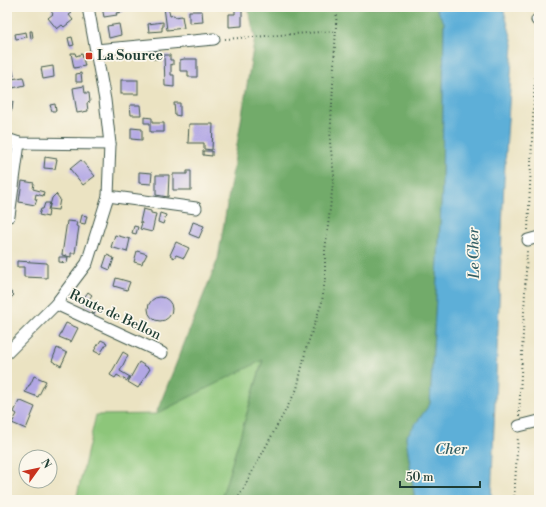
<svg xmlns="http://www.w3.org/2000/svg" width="546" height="507" font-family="'Libre Bodoni',serif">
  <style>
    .green { fill: #8dc67a; stroke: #568257 }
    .forest { fill: #72ab6a; stroke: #48744f }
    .water { fill: #5dafd8; stroke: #3e7686 }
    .building { fill: #b2a7e4 }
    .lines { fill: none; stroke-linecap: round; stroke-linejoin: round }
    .street-casing { stroke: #3e5649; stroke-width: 13 }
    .path { stroke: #3e5649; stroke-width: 2; stroke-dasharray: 1 3; stroke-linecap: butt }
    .street { stroke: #fff; stroke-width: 11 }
    .poi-dot { fill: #c8321e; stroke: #fbf7ec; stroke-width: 1.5 }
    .labels { text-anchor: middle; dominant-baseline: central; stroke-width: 3.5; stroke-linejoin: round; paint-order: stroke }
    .poi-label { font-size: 14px; font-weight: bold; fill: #1f3d34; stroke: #fbf7ec; text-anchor: start }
    .street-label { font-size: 14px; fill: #1f3d34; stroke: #fbf7ec }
    .water-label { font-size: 15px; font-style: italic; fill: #325f65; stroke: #fbf7ec }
  </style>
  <rect width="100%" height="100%" fill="#fbf7ec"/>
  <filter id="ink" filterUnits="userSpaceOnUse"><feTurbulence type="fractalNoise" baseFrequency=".025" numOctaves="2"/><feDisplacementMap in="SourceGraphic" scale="8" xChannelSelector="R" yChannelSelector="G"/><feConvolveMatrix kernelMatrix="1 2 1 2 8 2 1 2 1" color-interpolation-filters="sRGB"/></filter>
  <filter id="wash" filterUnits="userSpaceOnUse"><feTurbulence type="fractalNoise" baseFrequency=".012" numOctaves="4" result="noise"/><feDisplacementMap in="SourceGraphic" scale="16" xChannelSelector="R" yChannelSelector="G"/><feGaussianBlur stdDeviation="0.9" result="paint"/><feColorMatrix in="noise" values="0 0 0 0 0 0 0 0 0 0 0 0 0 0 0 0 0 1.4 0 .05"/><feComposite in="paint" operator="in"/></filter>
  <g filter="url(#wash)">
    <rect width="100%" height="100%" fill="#ebe3c2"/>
    <path class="green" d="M 263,359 L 221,500 L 76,500 L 96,415 L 156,414 Z"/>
    <path class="forest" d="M 248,7 L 435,7 L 444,22 L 442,189 L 430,404 L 406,437 L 415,500 L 221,500 L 263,360 L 156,414 L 218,259 L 255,37 Z"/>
    <path class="water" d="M 435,7 L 503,7 L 513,44 L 504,181 L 491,500 L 415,500 L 406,437 L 430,404 L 442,189 L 444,22 Z"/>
    <g id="blocks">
      <g class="building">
        <path d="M 55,7 L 62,7 L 63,8 L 67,7 L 72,13 L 69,15 L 73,20 L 64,27 L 62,25 L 57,29 L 48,18 L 53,14 L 51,11 Z"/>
        <path d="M 102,7 L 122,7 L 123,12 L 116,13 L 117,15 L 104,17 Z"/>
        <path d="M 164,7 L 168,7 L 170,16 L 174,15 L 175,17 L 182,16 L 184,28 L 167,30 Z"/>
        <path d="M 235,7 L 242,7 L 242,26 L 229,27 L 229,14 L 235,14 Z"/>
        <path d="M 189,11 L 202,11 L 203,22 L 189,23 Z"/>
        <path d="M 163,22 L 163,27 L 162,27 L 162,31 L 149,32 L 148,24 Z"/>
        <path d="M 119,24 L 121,35 L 109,38 L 107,26 Z"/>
        <path d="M 30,31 L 32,31 L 33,38 L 31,39 Z"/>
        <path d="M 26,32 L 27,37 L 16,39 L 15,34 Z"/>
        <path d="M 72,37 L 74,45 L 70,46 L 68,38 Z"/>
        <path d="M 7,46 L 14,76 L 7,78 Z"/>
        <rect x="153" y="51" width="5" height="8"/>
        <path d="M 71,53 L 75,53 L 76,56 L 82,54 L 85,66 L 74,68 Z"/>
        <path d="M 164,55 L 170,55 L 170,60 L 173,60 L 173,65 L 171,64 L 171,75 L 174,75 L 174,87 L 165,86 Z"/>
        <path d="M 184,59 L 197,59 L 197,77 L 188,77 L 188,71 L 180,71 L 180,60 Z"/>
        <path d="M 53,66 L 54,77 L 43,79 L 41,68 Z"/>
        <path d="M 81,73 L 82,82 L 76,82 L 76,74 Z"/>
        <path d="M 23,77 L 25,85 L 13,88 L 12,79 Z"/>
        <rect x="121" y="80" width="17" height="14"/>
        <path d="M 84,86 L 85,93 L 89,93 L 90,102 L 87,103 L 88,111 L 77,113 L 73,88 Z"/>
        <path d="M 7,95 L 9,95 L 9,101 L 13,101 L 12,110 L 9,111 L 9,116 L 7,116 Z"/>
        <path d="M 174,103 L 180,103 L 180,116 L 175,115 Z"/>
        <path d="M 55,104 L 56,111 L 52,111 L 50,105 Z"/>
        <path d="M 130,105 L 140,105 L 141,115 L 131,115 Z"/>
        <path d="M 144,117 L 152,118 L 152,123 L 164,123 L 164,132 L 150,132 L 150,123 L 144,123 Z"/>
        <path d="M 189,124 L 213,124 L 212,150 L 204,149 L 204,143 L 188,143 Z"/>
        <path d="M 131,128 L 142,129 L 142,140 L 131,139 Z"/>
        <path d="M 203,151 L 212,151 L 212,156 L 203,155 Z"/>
        <path d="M 45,157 L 57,159 L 55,169 L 44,168 Z"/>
        <path d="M 81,160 L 95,176 L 83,185 L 70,169 Z"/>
        <path d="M 187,171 L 191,171 L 191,190 L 173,190 L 173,174 L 187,174 Z"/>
        <path d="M 139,172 L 152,173 L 151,184 L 139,183 Z"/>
        <path d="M 156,175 L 169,175 L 168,197 L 156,195 Z"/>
        <path d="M 22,181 L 34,183 L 33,189 L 44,192 L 43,196 L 36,194 L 35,199 L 37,199 L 35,205 L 19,202 Z"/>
        <path d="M 56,194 L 60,199 L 58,210 L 49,209 L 52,198 Z"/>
        <path d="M 45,203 L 50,203 L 48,210 L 49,211 L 48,217 L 39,215 L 41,209 L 43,209 Z"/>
        <path d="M 143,209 L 151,211 L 151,213 L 156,214 L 152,232 L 140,229 L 142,223 L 140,222 Z"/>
        <path d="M 160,213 L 166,215 L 163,224 L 158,222 Z"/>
        <path d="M 82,215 L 87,216 L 85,224 L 80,223 Z"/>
        <path d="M 67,221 L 77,222 L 76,226 L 79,227 L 75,253 L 71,253 L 71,257 L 62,255 Z"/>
        <path d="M 193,222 L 204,226 L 199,238 L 189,234 Z"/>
        <path d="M 134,226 L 138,227 L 136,234 L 132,233 Z"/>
        <path d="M 115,235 L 130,239 L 127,252 L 111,247 Z"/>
        <path d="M 176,242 L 189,248 L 184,258 L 176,255 L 174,258 L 170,255 Z"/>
        <path d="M 137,251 L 147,254 L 144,260 L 143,260 L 142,264 L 134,262 Z"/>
        <path d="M 107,255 L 114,258 L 110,270 L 103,267 Z"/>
        <path d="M 59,257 L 68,257 L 67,263 L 59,262 Z"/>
        <path d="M 17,261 L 47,263 L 47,278 L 24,277 L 24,267 L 17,267 Z"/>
        <path d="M 116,278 L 130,282 L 127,290 L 114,286 Z"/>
        <path d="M 7,288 L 14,295 L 7,302 Z"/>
        <path d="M 88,292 L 92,295 L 89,299 L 95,303 L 91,309 L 81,302 Z"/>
        <circle cx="160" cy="309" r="12"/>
        <path d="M 96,306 L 99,307 L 94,314 L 92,313 Z"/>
        <path d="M 66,323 L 78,328 L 71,342 L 59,337 Z"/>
        <path d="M 101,340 L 107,343 L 100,354 L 94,351 Z"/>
        <path d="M 57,348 L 67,353 L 61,366 L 52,361 Z"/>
        <path d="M 123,352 L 128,355 L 120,371 L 130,377 L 127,381 L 117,375 L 115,378 L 110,375 Z"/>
        <path d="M 139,362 L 150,369 L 138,388 L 128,382 Z"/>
        <path d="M 34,376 L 46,381 L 38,397 L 25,392 L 29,385 L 30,385 Z"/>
        <path d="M 19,401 L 21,402 L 21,401 L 35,407 L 26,429 L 12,423 L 17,414 L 14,412 Z"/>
      </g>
    </g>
  </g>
  <g filter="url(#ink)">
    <use href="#blocks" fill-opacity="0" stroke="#3e5649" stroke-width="1"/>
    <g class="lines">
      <defs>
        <g id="street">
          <path d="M 537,20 L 539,19"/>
          <path d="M 96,50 L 214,39"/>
          <path d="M 7,139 L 19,143 L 110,144"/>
          <path d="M 108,196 L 196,208"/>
          <path d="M 9,216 L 19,143"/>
          <path d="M 528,240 L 539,237"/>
          <path d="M 56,304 L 162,353"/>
          <path d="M 7,353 L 56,304 L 87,263 L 108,196 L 110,144 L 105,100 L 88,7"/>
          <path d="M 519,426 L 539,421"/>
        </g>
      </defs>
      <use href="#street" class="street-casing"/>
      <g class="path">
        <path d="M 225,39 L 335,31"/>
        <path d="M 528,230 L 537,31"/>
        <path d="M 519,416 L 527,251"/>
        <path d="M 237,500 L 297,389 L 306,349 L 322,302 L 325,278 L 325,251 L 334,175 L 330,142 L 337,7"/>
        <path d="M 514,500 L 518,436"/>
      </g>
      <use href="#street" class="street"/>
    </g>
  </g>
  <rect class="poi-dot" x="85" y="52" width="8" height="8" rx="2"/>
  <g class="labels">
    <g class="poi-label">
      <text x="97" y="56">La Source</text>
    </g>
    <g class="street-label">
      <text transform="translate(115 315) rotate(25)">Route de Bellon</text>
    </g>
    <g class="water-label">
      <text transform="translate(474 253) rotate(-91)">Le Cher</text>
      <text x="451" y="449">Cher</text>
    </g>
  </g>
  <rect width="546" height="507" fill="none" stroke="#fbf7ec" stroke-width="24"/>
  <g transform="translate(38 469) rotate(57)"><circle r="19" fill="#fbf7ec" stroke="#a3ada2"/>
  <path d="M0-3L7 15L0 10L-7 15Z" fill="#c8321e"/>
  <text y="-6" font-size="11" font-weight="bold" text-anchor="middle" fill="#1f3d34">N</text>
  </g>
  <path d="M400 481v6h80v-6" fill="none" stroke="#1f3d34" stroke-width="2"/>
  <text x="406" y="481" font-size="12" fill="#1f3d34" stroke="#fbf7ec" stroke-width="3" paint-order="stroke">50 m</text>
</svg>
